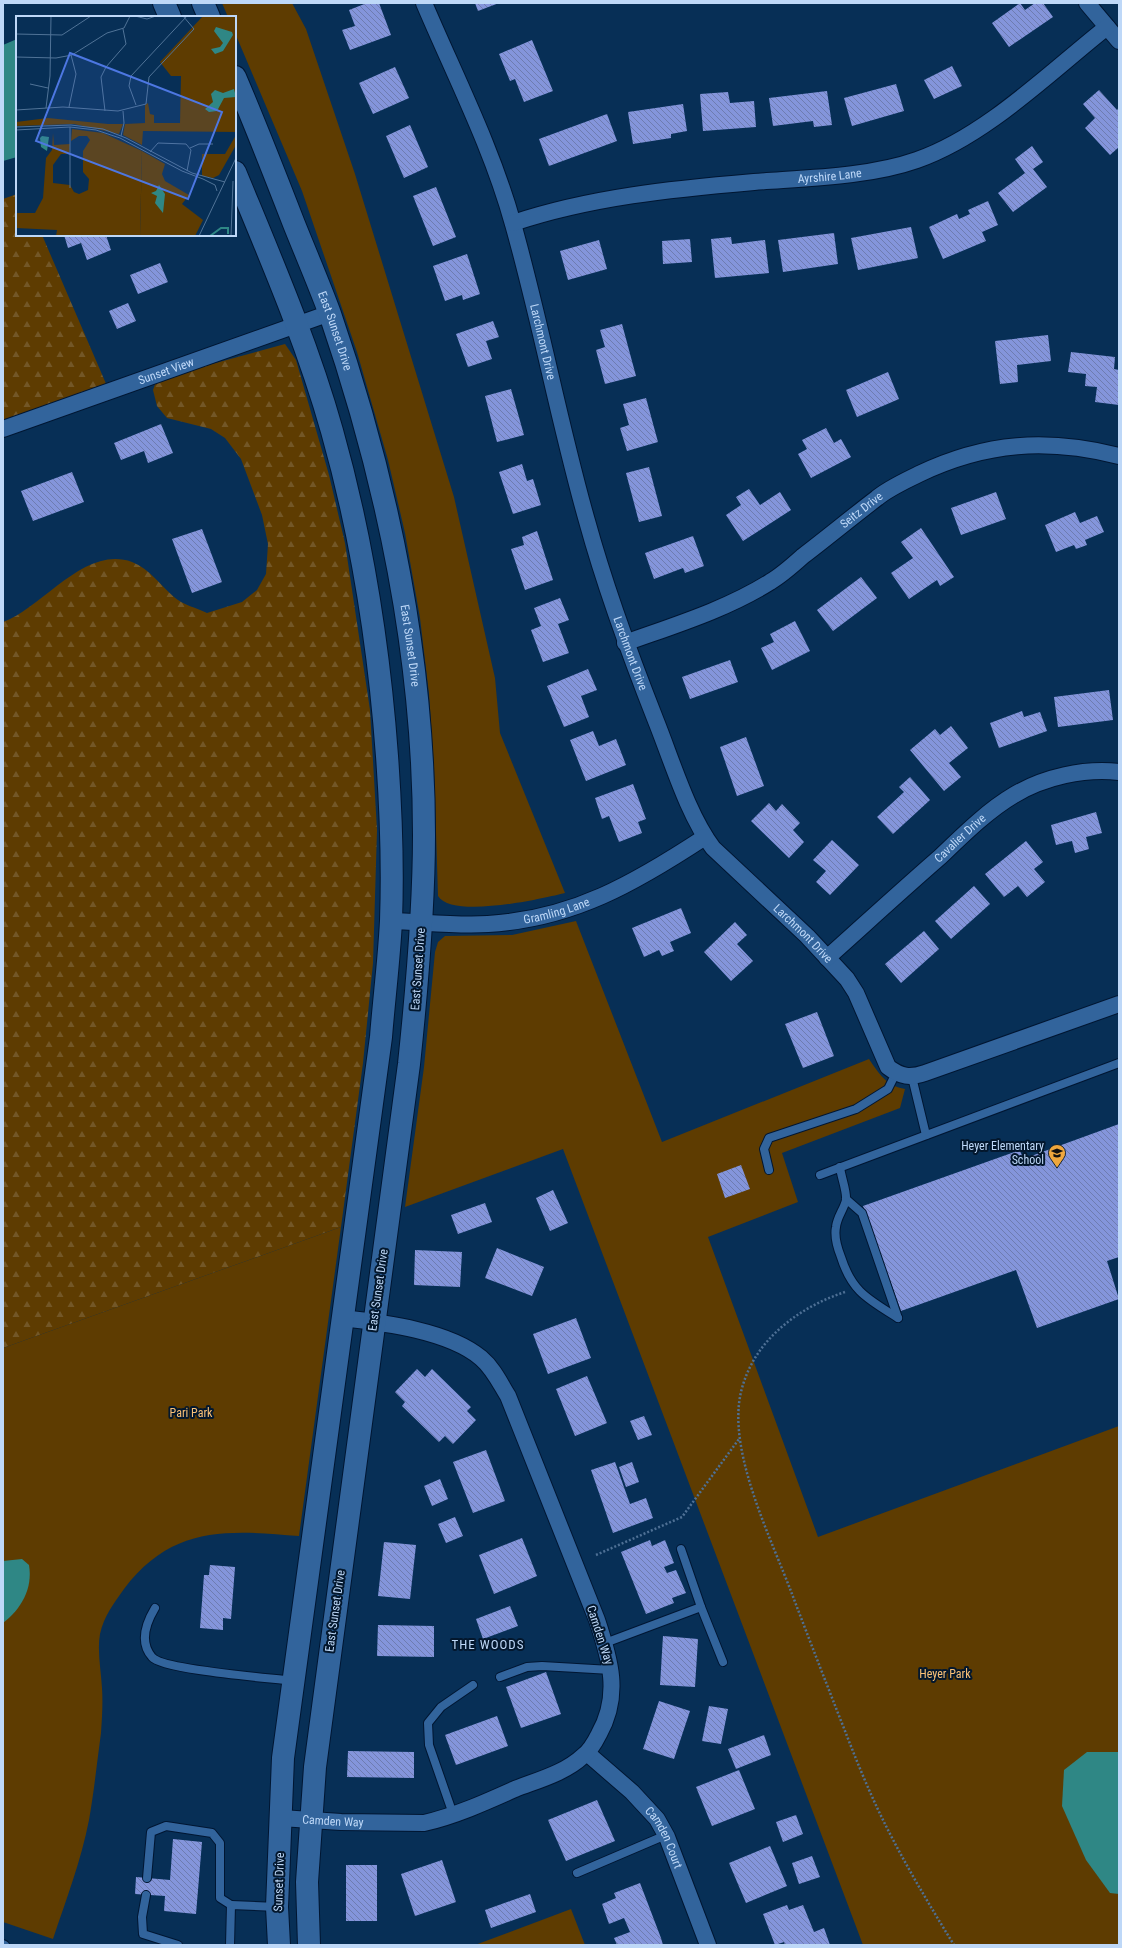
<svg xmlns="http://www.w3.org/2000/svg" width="1122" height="1948" font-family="'Roboto Condensed',sans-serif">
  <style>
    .forest { fill: url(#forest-firs) }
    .green { fill: #5e3c01 }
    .water { fill: #2f8785 }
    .building { fill: url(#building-back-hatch) }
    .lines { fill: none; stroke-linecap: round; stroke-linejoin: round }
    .service-casing { stroke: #001632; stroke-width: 10 }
    .minor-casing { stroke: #001632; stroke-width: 18 }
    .secondary-casing { stroke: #001632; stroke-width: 24 }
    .path { stroke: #4e7095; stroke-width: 2.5; stroke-dasharray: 2 2; stroke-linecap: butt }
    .service { stroke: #32649c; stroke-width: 8 }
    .minor { stroke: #32649c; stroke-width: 16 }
    .secondary { stroke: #32649c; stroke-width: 22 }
    .labels { text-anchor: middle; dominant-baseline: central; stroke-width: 4; stroke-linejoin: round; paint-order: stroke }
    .street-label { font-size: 12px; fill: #bed8f8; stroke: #03172d }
    .poi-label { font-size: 12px; fill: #bed8f8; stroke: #03172d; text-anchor: end }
    .park-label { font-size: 12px; fill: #fac177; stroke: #03172d }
    .neighbourhood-label { font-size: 13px; letter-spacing: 1px; fill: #bed8f8; stroke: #03172d }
    .inset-river { fill: none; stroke: #2f8785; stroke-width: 2 }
    .inset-road { fill: none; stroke: #507397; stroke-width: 1 }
    .view { fill: #4d77e2; fill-opacity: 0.15; stroke: #4d77e2; stroke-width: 2 }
    .inset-edge { fill: none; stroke: #bed8f8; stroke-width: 2 }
  </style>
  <defs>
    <pattern id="forest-firs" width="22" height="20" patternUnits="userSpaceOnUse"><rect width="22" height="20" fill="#5e3c01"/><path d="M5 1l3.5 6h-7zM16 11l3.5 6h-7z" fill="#735727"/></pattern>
    <pattern id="building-back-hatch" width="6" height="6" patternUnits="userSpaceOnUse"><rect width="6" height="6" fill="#8495db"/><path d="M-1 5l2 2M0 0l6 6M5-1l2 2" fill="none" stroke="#6e7cb0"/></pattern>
  </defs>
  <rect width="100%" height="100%" fill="#072f56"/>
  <g class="forest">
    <path d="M 17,194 L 17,235 L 42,235 L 107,386 L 3,422 L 3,199 Z"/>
    <path d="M 285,344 L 296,360 L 329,475 L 345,543 L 370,710 L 377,830 L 373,963 L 363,1063 L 341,1227 L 3,1348 L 3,622 C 43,608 84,545 132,562 C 150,569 160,585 174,597 C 183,605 197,608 207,613 L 242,602 L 257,590 L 266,574 L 268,544 L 262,515 L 241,459 L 225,438 L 211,429 L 167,418 L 157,406 L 153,390 L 157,379 Z"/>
  </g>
  <g class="green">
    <path d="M 222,3 L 292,3 L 306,29 L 355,174 L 454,497 L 495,678 L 500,733 L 565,893 C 541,899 452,919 438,896 L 434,768 L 429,694 L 420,618 L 405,533 L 388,460 L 357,352 L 302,191 L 235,33 L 235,17 L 228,17 Z"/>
    <path d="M 576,921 L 662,1142 L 869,1059 C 879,1074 887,1086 905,1089 L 900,1108 L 782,1153 L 798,1202 L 708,1237 L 818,1537 L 1119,1426 L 1119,1945 L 863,1945 L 563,1149 L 405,1207 L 424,1067 L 435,952 L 438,942 L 445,936 L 512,935 Z"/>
    <path d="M 341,1227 L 299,1536 C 228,1530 172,1525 124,1589 C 114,1603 104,1616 100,1634 C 97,1651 101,1670 102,1688 C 103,1703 102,1718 101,1733 C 97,1762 94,1792 89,1820 C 81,1861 66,1900 53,1939 L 3,1922 L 3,1348 Z"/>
    <path d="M 571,1909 L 585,1945 L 475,1945 Z"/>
  </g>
  <g class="water">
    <path d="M 17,39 L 17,157 L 3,161 L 3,45 Z"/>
    <path d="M 22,1559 L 29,1565 C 33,1589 21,1609 3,1623 L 3,1561 Z"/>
    <path d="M 1087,1752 L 1119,1752 L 1119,1894 L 1110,1893 L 1086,1860 L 1062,1806 L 1064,1770 Z"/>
  </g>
  <g class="building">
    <path d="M 367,3 L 379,3 L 391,35 L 350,50 L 342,30 L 355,26 L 349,10 Z"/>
    <path d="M 475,3 L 499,3 L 478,11 Z"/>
    <path d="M 1020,3 L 1025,10 L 1035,3 L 1043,3 L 1053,17 L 1009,47 L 992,23 Z"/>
    <path d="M 532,40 L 553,91 L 524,102 L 515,79 L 510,81 L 499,54 Z"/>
    <path d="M 952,66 L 962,86 L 934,99 L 924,80 Z"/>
    <path d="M 395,67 L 409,98 L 373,114 L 359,83 Z"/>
    <path d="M 896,84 L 904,111 L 852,126 L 844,98 Z"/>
    <path d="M 1099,90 L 1117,110 L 1119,107 L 1119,147 L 1110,155 L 1085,128 L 1095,118 L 1083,104 Z"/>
    <path d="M 827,91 L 832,125 L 814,127 L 813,121 L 773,126 L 769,98 Z"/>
    <path d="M 728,92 L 730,103 L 754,101 L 756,127 L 703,131 L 700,94 Z"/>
    <path d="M 683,104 L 687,131 L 671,134 L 671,138 L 633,144 L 628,112 Z"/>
    <path d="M 607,114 L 617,141 L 549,166 L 539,139 Z"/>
    <path d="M 410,125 L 428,167 L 404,178 L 386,136 Z"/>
    <path d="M 1032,146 L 1043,162 L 1033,169 L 1047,187 L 1013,212 L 998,193 L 1025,173 L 1015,159 Z"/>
    <path d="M 436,187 L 456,237 L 433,246 L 413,196 Z"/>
    <path d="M 988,201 L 998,225 L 982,232 L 986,241 L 943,259 L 929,227 L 957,214 L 959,219 L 970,214 L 968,210 Z"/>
    <path d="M 911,227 L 918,258 L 858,270 L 851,238 Z"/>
    <path d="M 834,233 L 838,264 L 783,272 L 778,240 Z"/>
    <path d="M 64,235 L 106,235 L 111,250 L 87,260 L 81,243 L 68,248 Z"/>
    <path d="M 731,237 L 732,244 L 765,240 L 769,273 L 715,278 L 711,239 Z"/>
    <path d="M 690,239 L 692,262 L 663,264 L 662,241 Z"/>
    <path d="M 599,240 L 607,269 L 568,280 L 560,251 Z"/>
    <path d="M 467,254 L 480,294 L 463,300 L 462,295 L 445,301 L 433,266 Z"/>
    <path d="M 160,263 L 168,282 L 138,294 L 130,275 Z"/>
    <path d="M 128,303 L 136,321 L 117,329 L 109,311 Z"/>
    <path d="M 493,321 L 499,337 L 486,341 L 492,359 L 468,367 L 456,334 Z"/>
    <path d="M 622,324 L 636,376 L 605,384 L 596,350 L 605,347 L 600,330 Z"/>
    <path d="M 1048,335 L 1051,361 L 1017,365 L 1018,382 L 1000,384 L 995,341 Z"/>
    <path d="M 1071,352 L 1115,357 L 1114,369 L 1119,370 L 1119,405 L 1095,402 L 1097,387 L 1085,386 L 1086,374 L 1068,372 Z"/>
    <path d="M 888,372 L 899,399 L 857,417 L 846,390 Z"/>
    <path d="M 511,389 L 524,435 L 497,442 L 485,396 Z"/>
    <path d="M 646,398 L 658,442 L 627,451 L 620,428 L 629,425 L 623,404 Z"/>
    <path d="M 161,424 L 173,453 L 148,463 L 144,451 L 121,460 L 114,443 Z"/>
    <path d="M 826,428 L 834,443 L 841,439 L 851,457 L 811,478 L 798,454 L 807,449 L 802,440 Z"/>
    <path d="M 522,464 L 527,481 L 533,479 L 541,505 L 513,514 L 499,472 Z"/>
    <path d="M 649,467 L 662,516 L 639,522 L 626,473 Z"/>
    <path d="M 72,472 L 84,502 L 33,521 L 21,491 Z"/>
    <path d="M 749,489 L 760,505 L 780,492 L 791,510 L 743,541 L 726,515 L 741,505 L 736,497 Z"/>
    <path d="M 996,492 L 1006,519 L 961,535 L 951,508 Z"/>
    <path d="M 1075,512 L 1080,523 L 1097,516 L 1104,532 L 1085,540 L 1087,545 L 1076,549 L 1074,545 L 1056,552 L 1045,525 Z"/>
    <path d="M 921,528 L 954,577 L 940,586 L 937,580 L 909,599 L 891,573 L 913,558 L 901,542 Z"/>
    <path d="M 202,529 L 222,582 L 192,593 L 172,539 Z"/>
    <path d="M 537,531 L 553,580 L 525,590 L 511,549 L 524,545 L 522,537 Z"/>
    <path d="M 693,536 L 704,566 L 685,573 L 683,568 L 654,579 L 645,553 Z"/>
    <path d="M 861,577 L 877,598 L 833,631 L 817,610 Z"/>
    <path d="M 560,598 L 569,620 L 558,624 L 569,653 L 543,662 L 531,630 L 541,626 L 534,608 Z"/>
    <path d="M 795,621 L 810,651 L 772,670 L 761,648 L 774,642 L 770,634 Z"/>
    <path d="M 730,660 L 738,682 L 690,699 L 682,677 Z"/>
    <path d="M 588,669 L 597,690 L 581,696 L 589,717 L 564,727 L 547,686 Z"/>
    <path d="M 1109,690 L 1113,720 L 1058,727 L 1054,697 Z"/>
    <path d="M 1022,711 L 1024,717 L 1040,712 L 1047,731 L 999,748 L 990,723 Z"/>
    <path d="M 951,726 L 968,748 L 949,763 L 961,777 L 944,791 L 910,750 L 935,729 L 940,735 Z"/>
    <path d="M 593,731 L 599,746 L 616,739 L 626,765 L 586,781 L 570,740 Z"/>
    <path d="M 746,737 L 764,786 L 737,796 L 720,747 Z"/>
    <path d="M 910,777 L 930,800 L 893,834 L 877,817 L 904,792 L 899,787 Z"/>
    <path d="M 633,784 L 646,819 L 638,822 L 642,833 L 619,842 L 609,816 L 602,819 L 595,798 Z"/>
    <path d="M 769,803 L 776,811 L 782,804 L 800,823 L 793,830 L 804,842 L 789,858 L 751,821 Z"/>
    <path d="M 1096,812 L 1102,833 L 1086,837 L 1089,849 L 1075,853 L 1072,841 L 1056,845 L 1051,825 Z"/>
    <path d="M 832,840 L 859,865 L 830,895 L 816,882 L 826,871 L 813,860 Z"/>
    <path d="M 1026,841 L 1043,862 L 1034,869 L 1045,882 L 1027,897 L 1018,886 L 1004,897 L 985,874 Z"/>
    <path d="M 974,886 L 990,904 L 951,939 L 935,921 Z"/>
    <path d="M 681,908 L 691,933 L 670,942 L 674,951 L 662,956 L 659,950 L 644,957 L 632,928 Z"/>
    <path d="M 735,922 L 747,935 L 737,944 L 753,961 L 731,981 L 704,952 Z"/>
    <path d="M 924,931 L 939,949 L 901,983 L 885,964 Z"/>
    <path d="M 817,1012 L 834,1056 L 803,1068 L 785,1024 Z"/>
    <path d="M 1119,1124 L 1119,1257 L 1107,1261 L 1119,1299 L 1037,1328 L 1016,1270 L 901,1311 L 863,1206 L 1020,1150 L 1023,1159 Z"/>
    <path d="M 741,1165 L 750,1189 L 725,1198 L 717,1174 Z"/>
    <path d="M 553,1190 L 568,1223 L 550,1231 L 536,1198 Z"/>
    <path d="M 485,1203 L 492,1222 L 458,1234 L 451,1215 Z"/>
    <path d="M 497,1248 L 544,1267 L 532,1296 L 485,1278 Z"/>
    <path d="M 415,1250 L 462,1252 L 460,1287 L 414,1285 Z"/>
    <path d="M 576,1318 L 591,1358 L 548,1374 L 533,1334 Z"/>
    <path d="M 417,1369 L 425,1377 L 432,1369 L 471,1407 L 467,1411 L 476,1420 L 453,1444 L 445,1436 L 439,1442 L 402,1406 L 405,1402 L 395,1392 Z"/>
    <path d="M 587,1376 L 607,1423 L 575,1436 L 556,1389 Z"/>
    <path d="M 644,1416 L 652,1435 L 638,1440 L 630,1421 Z"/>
    <path d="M 486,1450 L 505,1501 L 473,1513 L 453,1462 Z"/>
    <path d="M 615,1462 L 630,1504 L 646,1498 L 653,1518 L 613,1533 L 591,1470 Z"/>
    <path d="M 632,1462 L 639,1482 L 626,1487 L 619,1467 Z"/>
    <path d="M 440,1479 L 448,1499 L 432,1506 L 424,1486 Z"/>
    <path d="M 455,1517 L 463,1536 L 446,1543 L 438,1524 Z"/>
    <path d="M 522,1538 L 537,1576 L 494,1594 L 479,1555 Z"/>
    <path d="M 650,1540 L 652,1546 L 665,1540 L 674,1563 L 664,1567 L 667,1573 L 676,1570 L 686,1593 L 672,1598 L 674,1603 L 646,1614 L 621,1552 Z"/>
    <path d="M 384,1542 L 416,1545 L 410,1599 L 378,1596 Z"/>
    <path d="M 210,1565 L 235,1567 L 231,1619 L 223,1618 L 223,1630 L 200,1628 L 204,1575 L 209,1575 Z"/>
    <path d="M 510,1606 L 518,1626 L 483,1639 L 476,1619 Z"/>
    <path d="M 378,1625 L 434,1626 L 434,1657 L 377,1656 Z"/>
    <path d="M 663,1636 L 698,1639 L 695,1687 L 660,1685 Z"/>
    <path d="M 546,1672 L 561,1714 L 521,1728 L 506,1687 Z"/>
    <path d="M 659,1701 L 690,1711 L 674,1759 L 643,1749 Z"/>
    <path d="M 709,1706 L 728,1709 L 721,1744 L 702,1741 Z"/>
    <path d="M 497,1716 L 508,1746 L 456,1765 L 445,1735 Z"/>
    <path d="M 764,1735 L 771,1755 L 736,1769 L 728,1749 Z"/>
    <path d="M 348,1751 L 414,1752 L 414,1778 L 347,1777 Z"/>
    <path d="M 739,1770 L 755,1809 L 712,1826 L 696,1787 Z"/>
    <path d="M 597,1800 L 615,1841 L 566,1861 L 548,1820 Z"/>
    <path d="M 796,1815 L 803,1834 L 783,1842 L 776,1822 Z"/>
    <path d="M 173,1839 L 202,1842 L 196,1914 L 164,1911 L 165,1896 L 135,1894 L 136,1877 L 170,1880 Z"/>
    <path d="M 770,1846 L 787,1886 L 746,1903 L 729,1863 Z"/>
    <path d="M 812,1856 L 820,1877 L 799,1884 L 792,1863 Z"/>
    <path d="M 442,1860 L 456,1902 L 415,1916 L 401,1874 Z"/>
    <rect x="346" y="1865" width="31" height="56"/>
    <path d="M 640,1883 L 661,1938 L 663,1945 L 617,1945 L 614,1938 L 630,1932 L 624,1918 L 609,1924 L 602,1904 L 616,1898 L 614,1893 Z"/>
    <path d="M 530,1894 L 536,1912 L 491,1928 L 485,1910 Z"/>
    <path d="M 787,1905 L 789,1910 L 803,1905 L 814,1932 L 824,1928 L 830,1945 L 785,1945 L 784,1942 L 775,1945 L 763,1914 Z"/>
  </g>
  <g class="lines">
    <defs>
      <g id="service">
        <path d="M 912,1077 L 926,1135"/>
        <path d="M 840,1167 C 841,1177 847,1191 846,1200 C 844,1209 837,1217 836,1227 C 834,1237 837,1247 841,1257 C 852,1292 868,1299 898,1318"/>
        <path d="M 769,1170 L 764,1149 L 769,1138 L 856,1109 L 888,1089 L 896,1073"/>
        <path d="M 820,1175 L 1119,1063"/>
        <path d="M 846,1199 L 862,1213 L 898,1318"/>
        <path d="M 701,1607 L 723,1662"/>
        <path d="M 155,1608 C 146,1623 139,1642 152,1657 C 162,1670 271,1678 293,1681"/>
        <path d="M 605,1643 L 701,1607 L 681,1549"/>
        <path d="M 500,1677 L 527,1667 L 542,1666 L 611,1670"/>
        <path d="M 453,1814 L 429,1745 L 428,1723 L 441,1707 L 473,1685"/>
        <path d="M 577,1873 L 666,1835"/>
        <path d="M 147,1878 L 151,1832 L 166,1826 L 212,1833 L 220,1843 L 220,1898 L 231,1905"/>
        <path d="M 146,1895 L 142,1917 L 143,1934 L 178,1945"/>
        <path d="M 3,1944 L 5,1945"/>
        <path d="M 230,1945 L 231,1905 L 277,1907"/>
      </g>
      <g id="minor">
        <path id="s1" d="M 424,3 C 455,76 492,148 513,224 C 541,323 559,423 587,521 C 606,590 630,655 656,721 C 672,761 688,815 713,848 L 807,936 L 847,979 L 856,993 L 888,1067 C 901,1077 910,1078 925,1073 L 1119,1004"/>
        <path d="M 1087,3 L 1119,41"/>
        <path id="s2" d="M 513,223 C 591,197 672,189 754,182 C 806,178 869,177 917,160 C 986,136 1050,72 1107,27"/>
        <path id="s3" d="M 3,429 L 330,313"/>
        <path id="s4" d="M 625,643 C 675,625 725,610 770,582 C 782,575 793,565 803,556 C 828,537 852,517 877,498 C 889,488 905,481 919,474 C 986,442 1047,438 1119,456"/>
        <path id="s5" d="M 391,921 C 423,922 456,926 488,924 C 573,919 635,883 705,837"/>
        <path id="s6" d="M 827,958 C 865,924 902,890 940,857 C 963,835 987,811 1014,795 C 1044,777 1084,768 1119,772"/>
        <path id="s7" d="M 587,1753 L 632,1792 L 657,1819 L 667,1837 L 708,1945"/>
        <path id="s8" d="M 281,1818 L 341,1822 L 424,1823 C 455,1816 486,1802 515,1789 C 538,1780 565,1773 583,1756 C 590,1751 595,1742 599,1734 C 621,1695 610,1659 597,1620 L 508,1396 C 500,1383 493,1368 481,1358 C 449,1331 385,1323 343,1318"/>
      </g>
      <g id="secondary">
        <path d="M 164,3 L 170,17"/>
        <path d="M 203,3 L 209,17"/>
        <path id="s9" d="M 235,77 C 256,126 275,175 294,224 C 306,254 319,284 330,314 C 387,480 424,659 424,835 C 424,911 417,988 409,1064 L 315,1767 L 307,1882 L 309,1945"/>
        <path d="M 235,172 C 270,257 307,342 332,431 C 362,537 379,647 387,756 C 391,811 393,866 391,921 C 389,960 384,999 381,1037 L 283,1758 L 277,1907 L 279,1945"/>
      </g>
    </defs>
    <use href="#service" class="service-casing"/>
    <use href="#minor" class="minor-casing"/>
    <use href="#secondary" class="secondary-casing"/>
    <g class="path">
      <path d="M 845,1292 C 797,1308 753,1341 741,1392 C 727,1451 771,1538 792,1594 C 809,1639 827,1685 845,1731 C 857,1762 870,1794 885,1824 C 906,1866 930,1906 954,1945"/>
      <path d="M 596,1555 L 682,1517 L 739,1439"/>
    </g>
    <use href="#service" class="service"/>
    <use href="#minor" class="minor"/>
    <use href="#secondary" class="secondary"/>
  </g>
  <defs>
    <symbol id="school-pin" viewBox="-11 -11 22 30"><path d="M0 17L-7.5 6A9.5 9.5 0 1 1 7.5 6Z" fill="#efa73d" stroke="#03172d"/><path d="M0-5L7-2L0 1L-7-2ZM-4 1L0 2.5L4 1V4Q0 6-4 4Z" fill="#111"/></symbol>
  </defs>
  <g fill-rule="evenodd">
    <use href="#school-pin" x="1047" y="1143" width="20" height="27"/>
  </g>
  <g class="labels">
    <g class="street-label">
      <text stroke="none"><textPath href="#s2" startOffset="321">Ayrshire Lane</textPath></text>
      <text stroke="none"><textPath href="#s9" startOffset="273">East Sunset Drive</textPath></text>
      <text stroke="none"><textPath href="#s1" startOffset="360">Larchmont Drive</textPath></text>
      <text stroke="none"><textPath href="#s3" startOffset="173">Sunset View</textPath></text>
      <text stroke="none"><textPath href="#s4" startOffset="274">Seitz Drive</textPath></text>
      <text stroke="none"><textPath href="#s9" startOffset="597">East Sunset Drive</textPath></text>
      <text stroke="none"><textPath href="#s1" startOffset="684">Larchmont Drive</textPath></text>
      <text stroke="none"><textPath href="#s6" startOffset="179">Cavalier Drive</textPath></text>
      <text stroke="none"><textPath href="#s5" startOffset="167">Gramling Lane</textPath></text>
      <text stroke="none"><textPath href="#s1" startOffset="1020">Larchmont Drive</textPath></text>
      <text transform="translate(418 969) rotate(-86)">East Sunset Drive</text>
      <text transform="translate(378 1290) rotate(-82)">East Sunset Drive</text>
      <text transform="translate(335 1611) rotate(-82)">East Sunset Drive</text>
      <text transform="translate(600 1635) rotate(72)">Camden Way</text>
      <text stroke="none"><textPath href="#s8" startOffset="52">Camden Way</textPath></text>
      <text stroke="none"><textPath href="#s7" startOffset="116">Camden Court</textPath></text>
      <text transform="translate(279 1882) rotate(-88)">Sunset Drive</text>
    </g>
    <g class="poi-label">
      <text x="1044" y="1146">Heyer Elementary<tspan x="1044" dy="14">School</tspan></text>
    </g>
    <g class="park-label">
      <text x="191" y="1413">Pari Park</text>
      <text x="945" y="1674">Heyer Park</text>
    </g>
    <g class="neighbourhood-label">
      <text x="488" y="1644">THE WOODS</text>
    </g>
  </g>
  <g transform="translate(16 16)">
    <rect width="220" height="220" fill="#072f56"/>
    <path d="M 56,113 L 87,117 L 126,135 L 124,220 L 40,220 L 41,214 L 0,212 L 0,197 L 19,197 L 27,182 L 30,142 L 36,134 L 37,117 L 38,129 L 54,128 L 53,138 L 45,138 L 37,149 L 37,167 L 54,169 L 58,176 L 63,178 L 72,174 L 73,163 L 67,156 L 67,135 L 74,124 L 71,120 L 63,120 L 55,125 Z" fill="#5e3c01"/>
    <path d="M 187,0 L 220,0 L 220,116 L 127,115 L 126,129 L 107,119 L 109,108 L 129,107 L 129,89 L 132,87 L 134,98 L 138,99 L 138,107 L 164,107 L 165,60 L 155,60 L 144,46 ZM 32,102 L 92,108 L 107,108 L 103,118 L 58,108 L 0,110 L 0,106 ZM 220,119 L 220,129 L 203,159 L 197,162 L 186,160 L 186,138 L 209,138 ZM 126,135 L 149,148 L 146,158 L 149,165 L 173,179 L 166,188 L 187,204 L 179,220 L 124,220 Z" fill="#5e3c01"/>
    <path d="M 200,11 L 216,16 L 217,19 L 207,35 L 199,38 L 195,33 L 204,31 L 207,27 L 198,15 ZM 199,74 L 207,77 L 218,73 L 220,81 L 208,82 L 201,95 L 193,96 L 189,93 L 197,86 L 195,78 ZM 26,120 L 33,121 L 31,135 L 25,131 L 24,122 ZM 143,169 L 149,178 L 147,197 L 139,187 L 141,180 L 135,177 L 140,175 Z" fill="#2f8785"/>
    <path class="inset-river" d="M 194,220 L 205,212 L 212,212 L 212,218"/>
    <path class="inset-road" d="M 119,0 L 131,3 L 140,0M 0,18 L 46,19 L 75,0M 0,41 L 40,42 L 56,39 L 91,17 L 108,12 L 114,0M 14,68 L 32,72M 120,89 L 113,70 L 115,60 L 171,0M 53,91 L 60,58 L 55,39M 30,92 L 34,60 L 35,0M 0,94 L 47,91 L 102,95 L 130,88 L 133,61 L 178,13 L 167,0M 89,95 L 85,61 L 90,51 L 110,28 L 107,13M 0,111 L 55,109 L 87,113 L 110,122 L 176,157 L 209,166M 0,114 L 54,111 L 80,114 L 104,122 L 166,155 L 187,163M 105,120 L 108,107 L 107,95M 174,132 L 183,128 L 197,128M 134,136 L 142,127 L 170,128 L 175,134 L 171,155M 187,163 L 199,169 L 201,175M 54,172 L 54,111M 183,220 L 220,142M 215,220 L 217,165"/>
    <path class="view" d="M 54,37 L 206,96 L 172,183 L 20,125 Z"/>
    <rect width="220" height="220" class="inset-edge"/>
  </g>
  <rect width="1122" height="1948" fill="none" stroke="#bed8f8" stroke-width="8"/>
</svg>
